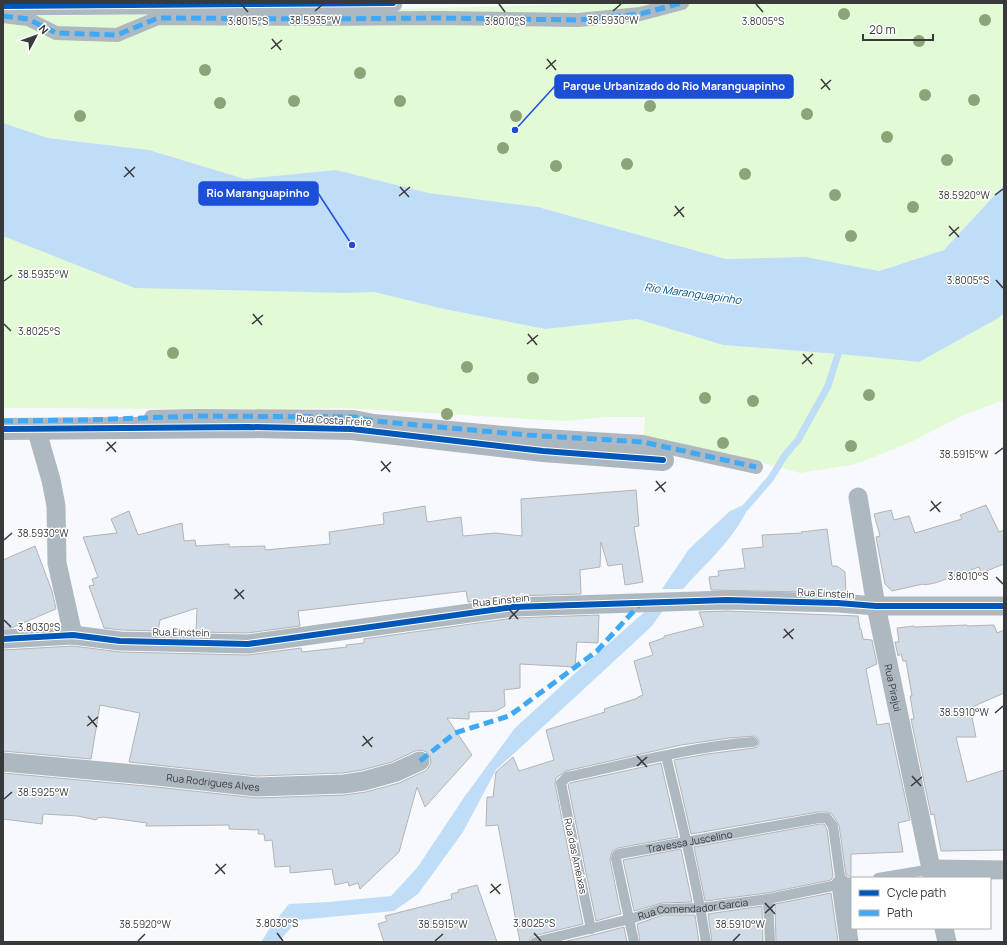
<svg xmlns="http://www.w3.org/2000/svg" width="1007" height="945" font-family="Manrope,sans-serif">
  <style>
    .green { fill: #e3fad6 }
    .water { fill: #c0ddf8 }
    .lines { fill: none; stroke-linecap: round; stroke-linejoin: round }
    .stream { stroke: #c0ddf8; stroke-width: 7 }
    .building { fill: #d1dbe6; stroke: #b3b4b7 }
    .service { stroke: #adb8c0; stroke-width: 10 }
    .pedestrian { stroke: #adb8c0; stroke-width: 14 }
    .minor { stroke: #adb8c0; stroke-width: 19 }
    .secondary { stroke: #abb6bf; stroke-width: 22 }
    .quiet { stroke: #3fa9f5; stroke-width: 5; stroke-dasharray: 10 5; stroke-linecap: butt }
    .cycleway-casing { stroke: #fff; stroke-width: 8 }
    .cycleway { stroke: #0057b8; stroke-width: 6 }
    .tree { fill: #8da478 }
    .ticks { fill: none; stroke: #38393b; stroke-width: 1.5 }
    .labels { text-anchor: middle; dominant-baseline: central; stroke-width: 3; stroke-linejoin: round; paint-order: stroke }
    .street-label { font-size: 10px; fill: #38393b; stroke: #fff }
    .water-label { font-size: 11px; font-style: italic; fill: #00538c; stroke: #fff }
    .ticks-label { font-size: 10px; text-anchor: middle; fill: #38393b; stroke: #fff; stroke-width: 3; stroke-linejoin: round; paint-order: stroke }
    .leader { fill: none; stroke: #1d4ed8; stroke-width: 1.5 }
    .callout-dot { fill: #1d4ed8; stroke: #fff; stroke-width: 1.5 }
    .callout { fill: #1d4ed8; stroke: #1d4ed8; stroke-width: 1.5 }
    .callout-label { font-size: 11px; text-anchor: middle; font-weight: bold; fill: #fff }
  </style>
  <rect width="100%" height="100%" fill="#f7f9fc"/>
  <g class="green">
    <path d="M 615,3 L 1004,3 L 1004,185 L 944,250 L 879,271 L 806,257 L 726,259 L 538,207 L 429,193 L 336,170 L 245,179 L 149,150 L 48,138 L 3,123 L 3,17 L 397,9 Z"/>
    <path d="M 3,236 L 16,241 L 347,293 L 374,292 L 444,309 L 545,329 L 637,319 L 723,345 L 850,355 L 919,362 L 995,320 L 1004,314 L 1004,400 L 966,414 L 911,442 L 856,464 L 800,473 L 731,454 L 700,449 L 644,437 L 645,417 L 605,417 L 565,421 L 344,408 L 261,409 L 3,408 Z"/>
  </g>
  <g class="water">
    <path d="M 3,123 L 48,138 L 149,150 L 245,179 L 336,170 L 429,193 L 538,207 L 726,259 L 806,257 L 879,271 L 944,250 L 1004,185 L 1004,314 L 995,320 L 919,362 L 850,355 L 723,345 L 637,319 L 545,329 L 444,309 L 374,292 L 347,293 L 135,288 L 3,236 Z"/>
    <path d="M 750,502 C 739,535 706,563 683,589 L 662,589 L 689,549 L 730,511 Z"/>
    <path d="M 648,609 L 664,609 L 651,627 L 496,770 L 463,832 L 418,894 L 394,911 L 298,920 L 281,939 L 280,942 L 261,942 L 272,925 L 289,904 L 328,902 L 391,896 L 417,868 L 465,796 L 515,728 L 582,667 Z"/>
  </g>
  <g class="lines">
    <path class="stream" d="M 745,508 L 771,478 L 785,455 L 798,440 L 828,386 L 841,345"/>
  </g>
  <g class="building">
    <path d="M 636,490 L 639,526 L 634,527 L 643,582 L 625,585 L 622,564 L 608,566 L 601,542 L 600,567 L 580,570 L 581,594 L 513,596 L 468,602 L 466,591 L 298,611 L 300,626 L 247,633 L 196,632 L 197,608 L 160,620 L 158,631 L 121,630 L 104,628 L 89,586 L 94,585 L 92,579 L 98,577 L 83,537 L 117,533 L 111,519 L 129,511 L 138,535 L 182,523 L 184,541 L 195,540 L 196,546 L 229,544 L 229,547 L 265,546 L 265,550 L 330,544 L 329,532 L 384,524 L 383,513 L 425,506 L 427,522 L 461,517 L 463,536 L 495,533 L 522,536 L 521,499 Z"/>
    <path d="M 986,505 L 999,532 L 1004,530 L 1004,564 L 981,573 L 979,567 L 935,583 L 924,585 L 923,584 L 892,591 L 885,584 L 876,537 L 880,536 L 874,514 L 891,510 L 894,520 L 909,516 L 915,533 L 962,519 L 960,515 Z"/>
    <path d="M 827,529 L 832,566 L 837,566 L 845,572 L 846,593 L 711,590 L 709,577 L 719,576 L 718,571 L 745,568 L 742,549 L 763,547 L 762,535 L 802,533 L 801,532 Z"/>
    <path d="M 35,546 L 52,591 L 56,609 L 11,628 L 3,628 L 3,560 Z"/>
    <path d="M 727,611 L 858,616 L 860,629 L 861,629 L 863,639 L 872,640 L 877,664 L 866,669 L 877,725 L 889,723 L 910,820 L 898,823 L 903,852 L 851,854 L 851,876 L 848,876 L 846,875 L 839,825 L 832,814 L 827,812 L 818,812 L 691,834 L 674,760 L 707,754 L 754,748 L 757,747 L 759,742 L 758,739 L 755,736 L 729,738 L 681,745 L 566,771 L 556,778 L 555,784 L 583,924 L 533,936 L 530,938 L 529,942 L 520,942 L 498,825 L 486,826 L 487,797 L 493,797 L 496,772 L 513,757 L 519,771 L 554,760 L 546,730 L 605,712 L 604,709 L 638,698 L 638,697 L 643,695 L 634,661 L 653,655 L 649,643 L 664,638 L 664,636 L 704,626 L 699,612 Z"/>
    <path d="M 599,615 L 598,643 L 577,642 L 575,667 L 520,664 L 520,688 L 504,690 L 505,706 L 496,711 L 469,712 L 469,719 L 447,718 L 472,755 L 425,807 L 417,787 L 399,852 L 360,889 L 358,883 L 349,886 L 348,882 L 335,885 L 332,869 L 290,873 L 290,866 L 275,867 L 272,840 L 265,841 L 264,834 L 258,834 L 259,830 L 229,829 L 229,825 L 146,826 L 147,823 L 103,817 L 97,818 L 96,820 L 78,816 L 43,814 L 42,824 L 3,819 L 3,773 L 156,787 L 257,798 L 344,795 L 366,792 L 399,783 L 425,771 L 429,767 L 431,762 L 430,757 L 427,752 L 421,750 L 415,751 L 392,762 L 362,770 L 343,773 L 257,776 L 129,762 L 140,713 L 100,705 L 91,759 L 3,751 L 3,650 L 73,646 L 120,652 L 248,655 L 301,648 L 302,652 L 347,647 L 346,645 L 364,643 L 364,639 L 514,618 Z"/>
    <path d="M 967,625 L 967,626 L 994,625 L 997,633 L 1004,630 L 1004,693 L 970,708 L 976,737 L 956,737 L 967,782 L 1004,770 L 1004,850 L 941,851 L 934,814 L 931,815 L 911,719 L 914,719 L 910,696 L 912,696 L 906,661 L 903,661 L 901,654 L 898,656 L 895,642 L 899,642 L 897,628 L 914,626 L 915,627 Z"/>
    <path d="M 661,763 L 678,837 L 618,848 L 612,851 L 610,860 L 621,914 L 596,921 L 568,785 L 570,783 Z"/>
    <path d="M 820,824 L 824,824 L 827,829 L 833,876 L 831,880 L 767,893 L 705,901 L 694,847 Z"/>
    <path d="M 681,849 L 692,902 L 662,903 L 634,911 L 623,860 Z"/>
    <path d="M 477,885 L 497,942 L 384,942 L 378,924 L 387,921 L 385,916 L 452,899 L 451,894 L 459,892 L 458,890 Z"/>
    <path d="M 831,893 L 838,942 L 776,942 L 775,904 Z"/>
    <path d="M 762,906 L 763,942 L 712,942 L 708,914 Z"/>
    <path d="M 663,915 L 695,915 L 699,942 L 640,942 L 637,924 Z"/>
    <path d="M 624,927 L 627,942 L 563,942 L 593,935 Z"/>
  </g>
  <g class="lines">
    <g class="service">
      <path d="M 666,756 C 681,818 696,879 706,942"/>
      <path d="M 878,878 L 932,869"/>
      <path d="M 768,899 L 770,942"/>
      <path d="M 591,929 L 561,783 L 567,777 C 628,764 690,747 753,742"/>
      <path id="s1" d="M 535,942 L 630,919 L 662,909 L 701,908 L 768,899 L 852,882"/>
      <path id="s2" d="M 634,942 L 616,859 L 617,855 L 619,854 L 819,818 L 827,818 L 833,826 L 841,884"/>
    </g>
    <g class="pedestrian">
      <path d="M 3,16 L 28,19 L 56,33 L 117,35 L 158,18 L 313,19 L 435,18 L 578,20 L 640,14 L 682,3"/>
      <path d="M 151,417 L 197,416 L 354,417 L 374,421 L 527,435 L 643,442 L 756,467"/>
    </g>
    <g class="minor">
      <path d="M 3,6 L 393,3"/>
      <path d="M 36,428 L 51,480 L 56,506 L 57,563 L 73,635"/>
      <path id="s3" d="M 858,497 L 876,606 L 933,878"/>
      <path d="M 3,639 L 73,635 L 120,641 L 248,644 L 513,607 L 727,600 L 838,603 L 876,606 L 1004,606"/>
      <path id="s4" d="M 3,762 L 157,776 L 257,787 L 344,784 L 364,781 L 396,772 L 420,761"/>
      <path d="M 932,869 L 1004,870"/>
      <path d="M 841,884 L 849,942"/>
      <path d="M 944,928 L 947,942"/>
    </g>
    <path class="secondary" d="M 3,429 L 248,427 L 352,429 L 543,451 L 663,460"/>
    <g class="quiet">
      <path d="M 3,16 L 28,19 L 56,33 L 117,35 L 158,18 L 313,19 L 435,18 L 578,20 L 640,14 L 682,3"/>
      <path d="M 3,421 L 86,420 L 197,416 L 354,417 L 374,421 L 527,435 L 643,442 L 756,467"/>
      <path d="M 420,761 L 455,733 L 509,716 L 597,651 L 641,603"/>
    </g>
    <defs>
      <g id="cycleway">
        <path d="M 3,6 L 393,3"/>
        <path d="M 3,429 L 248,427 L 352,429 L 543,451 L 663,460"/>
        <path d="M 3,639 L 73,635 L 120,641 L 248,644 L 513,607 L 727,600 L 838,603 L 876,606 L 1004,606"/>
      </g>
    </defs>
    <use href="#cycleway" class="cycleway-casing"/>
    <use href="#cycleway" class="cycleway"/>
  </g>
  <g class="tree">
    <circle cx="844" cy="14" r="6"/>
    <circle cx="985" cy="20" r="6"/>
    <circle cx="919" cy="41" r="6"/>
    <circle cx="205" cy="70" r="6"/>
    <circle cx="360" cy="73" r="6"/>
    <circle cx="925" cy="95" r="6"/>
    <circle cx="974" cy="100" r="6"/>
    <circle cx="294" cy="101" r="6"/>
    <circle cx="400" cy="101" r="6"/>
    <circle cx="220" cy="103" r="6"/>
    <circle cx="650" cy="106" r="6"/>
    <circle cx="807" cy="114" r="6"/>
    <circle cx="80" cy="116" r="6"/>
    <circle cx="516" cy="116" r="6"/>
    <circle cx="887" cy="137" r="6"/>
    <circle cx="503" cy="148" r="6"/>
    <circle cx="947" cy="160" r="6"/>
    <circle cx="627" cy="164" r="6"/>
    <circle cx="556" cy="166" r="6"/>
    <circle cx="745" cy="174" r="6"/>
    <circle cx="835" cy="195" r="6"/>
    <circle cx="913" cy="207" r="6"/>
    <circle cx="851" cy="236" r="6"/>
    <circle cx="173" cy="353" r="6"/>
    <circle cx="467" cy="367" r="6"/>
    <circle cx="533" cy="378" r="6"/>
    <circle cx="869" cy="395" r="6"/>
    <circle cx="705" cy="398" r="6"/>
    <circle cx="753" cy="401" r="6"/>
    <circle cx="447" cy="414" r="6"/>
    <circle cx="723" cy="443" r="6"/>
    <circle cx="851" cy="446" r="6"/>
  </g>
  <path class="ticks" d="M 241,4 L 248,12M 499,4 L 505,12M 756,4 L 763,12M 315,11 L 323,4M 613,11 L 621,4M 272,39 L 281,50M 271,49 L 282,40M 547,59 L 556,70M 546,69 L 556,60M 821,79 L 830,90M 821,89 L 831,80M 125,167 L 134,177M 124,177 L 135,167M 400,187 L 409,197M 995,195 L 1003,189M 399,196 L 410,187M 675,206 L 684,217M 674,216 L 684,207M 949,226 L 959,237M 949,236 L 959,227M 996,280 L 1003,288M 4,281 L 12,275M 253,314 L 262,325M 4,324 L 11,331M 252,324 L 263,315M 528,334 L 537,345M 527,344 L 538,335M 803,354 L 812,364M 802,364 L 813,354M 107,442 L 116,452M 106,451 L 116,442M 995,454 L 1003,448M 381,461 L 390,472M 381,471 L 391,462M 656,481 L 665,492M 655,491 L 666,482M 931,501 L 940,512M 930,511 L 941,502M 4,540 L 12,533M 996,577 L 1003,584M 235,589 L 244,599M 234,599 L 244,590M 509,609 L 518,619M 509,619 L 519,609M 4,620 L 11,627M 784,629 L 793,639M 783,638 L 794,629M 995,713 L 1003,706M 88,716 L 97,727M 87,726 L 98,717M 363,736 L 372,747M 362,746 L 373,737M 637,756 L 647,767M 637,766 L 647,757M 912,776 L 921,786M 911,786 L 922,777M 4,799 L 12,792M 216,864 L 225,874M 215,874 L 226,864M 491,884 L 500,894M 490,893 L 501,884M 765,903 L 775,914M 765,913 L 775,904M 277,933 L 283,941M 534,933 L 541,941M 138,941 L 145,934M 435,941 L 443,934M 733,941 L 740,934"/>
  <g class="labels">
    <g class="street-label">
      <text transform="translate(334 420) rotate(3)">Rua Costa Freire</text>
      <text transform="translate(826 593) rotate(3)">Rua Einstein</text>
      <text transform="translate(501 600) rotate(-6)">Rua Einstein</text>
      <text transform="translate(181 632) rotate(1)">Rua Einstein</text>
      <text stroke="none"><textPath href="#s3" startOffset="194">Rua Pirajui</textPath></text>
      <text stroke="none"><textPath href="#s4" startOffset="211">Rua Rodrigues Alves</textPath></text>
      <text stroke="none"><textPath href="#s2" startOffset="163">Travessa Juscelino</textPath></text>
      <text transform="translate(576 856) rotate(78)">Rua das Ameixas</text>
      <text stroke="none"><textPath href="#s1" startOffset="162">Rua Comendador Garcia</textPath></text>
    </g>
    <g class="water-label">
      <text transform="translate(693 293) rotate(8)">Rio Maranguapinho</text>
    </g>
  </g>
  <g class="ticks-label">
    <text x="315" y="24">38.5935°W</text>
    <text x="613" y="24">38.5930°W</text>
    <text x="505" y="25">3.8010°S</text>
    <text x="763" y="25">3.8005°S</text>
    <text x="248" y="25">3.8015°S</text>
    <text x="964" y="199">38.5920°W</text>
    <text x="43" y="278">38.5935°W</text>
    <text x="968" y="284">3.8005°S</text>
    <text x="39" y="335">3.8025°S</text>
    <text x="964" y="458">38.5915°W</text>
    <text x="43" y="537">38.5930°W</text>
    <text x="968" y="580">3.8010°S</text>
    <text x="39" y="631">3.8030°S</text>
    <text x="964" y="716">38.5910°W</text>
    <text x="43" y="796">38.5925°W</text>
    <text x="277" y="927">3.8030°S</text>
    <text x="534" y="927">3.8025°S</text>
    <text x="145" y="928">38.5920°W</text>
    <text x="443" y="928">38.5915°W</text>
    <text x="740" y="928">38.5910°W</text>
  </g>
  <path class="leader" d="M515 130L555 86M352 245L318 193"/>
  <g class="callout-dot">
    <circle cx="515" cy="130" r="4"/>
    <circle cx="352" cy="245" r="4"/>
  </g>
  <g class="callout">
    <rect x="555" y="75" width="238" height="23" rx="4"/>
    <rect x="199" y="182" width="119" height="23" rx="4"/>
  </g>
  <g class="callout-label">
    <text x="674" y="90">Parque Urbanizado do Rio Maranguapinho</text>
    <text x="258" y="197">Rio Maranguapinho</text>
  </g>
  <rect width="1007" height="945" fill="none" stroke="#38393b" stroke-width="8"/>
  <rect x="851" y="877" width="140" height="52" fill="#ffffff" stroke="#afb0b1"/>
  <rect x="859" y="890" width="20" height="6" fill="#0057b8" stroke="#afb0b1"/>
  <text x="887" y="897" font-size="12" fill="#38393b">Cycle path</text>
  <rect x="859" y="910" width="20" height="6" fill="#3fa9f5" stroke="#afb0b1"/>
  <text x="887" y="917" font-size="12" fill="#38393b">Path</text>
  <g transform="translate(36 36) rotate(49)" stroke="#ffffff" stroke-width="3" paint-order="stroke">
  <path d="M0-3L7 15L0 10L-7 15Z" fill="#38393b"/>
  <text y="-6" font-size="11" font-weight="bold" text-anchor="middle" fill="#38393b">N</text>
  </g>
  <path d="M863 34v6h70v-6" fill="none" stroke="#38393b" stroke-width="2"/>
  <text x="869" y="34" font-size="12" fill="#38393b" stroke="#ffffff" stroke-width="3" paint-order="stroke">20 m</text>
</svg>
